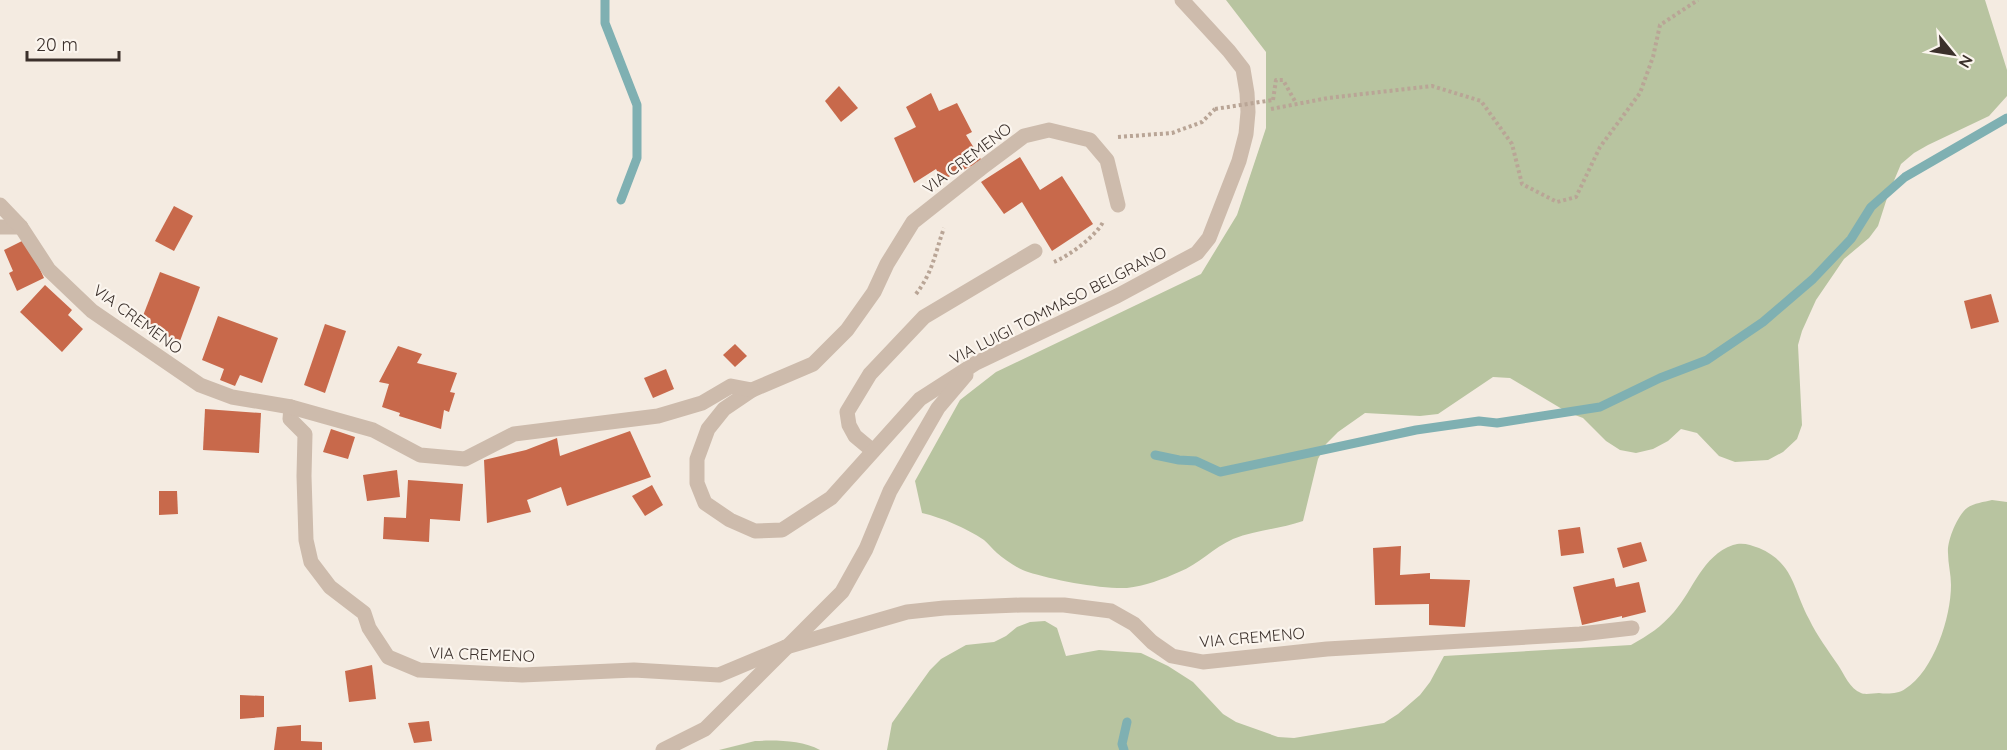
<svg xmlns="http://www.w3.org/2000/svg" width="2007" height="750" font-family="Quicksand,sans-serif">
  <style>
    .green { fill: #b8c4a0 }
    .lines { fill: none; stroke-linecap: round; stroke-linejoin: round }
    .stream { stroke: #7fb0b2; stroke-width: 9 }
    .building { fill: #c8694b }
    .path { stroke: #b9a596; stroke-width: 4; stroke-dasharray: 3 3; stroke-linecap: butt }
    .service { stroke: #cdbbac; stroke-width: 15 }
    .minor { stroke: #cdbbac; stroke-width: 15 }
    .path-bridge { stroke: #b9a596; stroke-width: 4; stroke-dasharray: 3 3; stroke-linecap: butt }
    .labels { text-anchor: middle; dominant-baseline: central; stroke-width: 4.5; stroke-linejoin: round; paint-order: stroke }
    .street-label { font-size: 16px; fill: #3b302b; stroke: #fbf5ee }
  </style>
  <rect width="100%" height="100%" fill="#f4ebe1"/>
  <g class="green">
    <path d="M 1226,0 L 1985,0 L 2007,70 L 2007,96 L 1989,116 L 1928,145 L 1914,153 L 1901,164 L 1888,195 L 1878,226 L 1869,238 L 1844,259 L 1816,300 L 1802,331 L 1798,345 L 1802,425 L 1797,439 L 1783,452 L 1768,460 L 1735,462 L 1719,456 L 1697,433 L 1681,429 L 1668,441 L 1653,449 L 1636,453 L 1620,450 L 1606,441 L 1583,418 L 1567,412 L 1510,378 L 1493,377 L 1438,414 L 1420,416 L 1365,413 L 1338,432 L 1326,444 L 1318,459 L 1303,521 C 1280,529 1256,530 1233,539 C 1213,548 1199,564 1179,572 C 1164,579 1144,586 1127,588 C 1100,589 1053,580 1028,572 C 1018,569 1005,560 997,553 C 992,549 989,544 984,540 C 966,528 943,518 922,513 L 915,481 L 960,400 L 996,372 L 1201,274 L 1237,215 L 1266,128 L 1266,52 Z"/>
    <path d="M 1992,500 L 2007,502 L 2007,750 L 887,750 L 892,723 L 930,670 L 941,659 L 966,645 L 994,642 L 1006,636 L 1017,627 L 1030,622 L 1045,621 L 1057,628 L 1066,656 L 1099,650 L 1141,653 L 1168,666 L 1193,682 L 1223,714 L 1236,722 L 1278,737 L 1294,738 L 1384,723 L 1398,714 L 1420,695 L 1430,682 L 1444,656 L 1631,645 C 1649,635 1661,627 1674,612 C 1694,589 1702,556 1733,545 C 1743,542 1750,545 1759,548 C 1794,563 1793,589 1809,619 C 1817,636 1828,650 1838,665 C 1844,674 1850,689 1861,693 C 1865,695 1874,693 1879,693 C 1887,694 1898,694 1905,689 C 1934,671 1951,617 1951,585 C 1951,574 1948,564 1948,553 C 1947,541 1957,516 1967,508 C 1974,503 1984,502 1992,500 Z"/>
    <path d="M 755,741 C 775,740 801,740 820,750 L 719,750 Z"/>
  </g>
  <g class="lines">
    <g class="stream">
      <path d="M 605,0 L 605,23 L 637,105 L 637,158 L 621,200"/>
      <path d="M 1155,455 L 1179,460 L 1196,461 L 1220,472 L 1416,430 L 1479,421 L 1497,423 L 1600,407 L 1660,378 L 1707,360 L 1763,322 L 1813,279 L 1851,239 L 1871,207 L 1905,177 L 2007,118"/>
      <path d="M 1124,750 L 1122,744 L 1127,722"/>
    </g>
  </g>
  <g class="building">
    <path d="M 839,86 L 858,108 L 841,122 L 825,101 Z"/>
    <path d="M 931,93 L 939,111 L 957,103 L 972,132 L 966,135 L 982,161 L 942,180 L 936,169 L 914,183 L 894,138 L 916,127 L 906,107 Z"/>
    <path d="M 1020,157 L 1040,190 L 1062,176 L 1093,224 L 1052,251 L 1022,202 L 1004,214 L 981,182 Z"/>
    <path d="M 174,206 L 193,216 L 174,251 L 155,241 Z"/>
    <path d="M 26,239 L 44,278 L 17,291 L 9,273 L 13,271 L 4,250 Z"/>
    <path d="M 160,272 L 200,287 L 180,341 L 139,326 Z"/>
    <path d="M 45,285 L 72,310 L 68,315 L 83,329 L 62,352 L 20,312 Z"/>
    <path d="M 1991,294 L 1999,322 L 1971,329 L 1964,301 Z"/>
    <path d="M 218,316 L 278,338 L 262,383 L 240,375 L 235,386 L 220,380 L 224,369 L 202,360 Z"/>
    <path d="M 325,324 L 346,331 L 325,393 L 304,385 Z"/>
    <path d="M 735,344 L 747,356 L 735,367 L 723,355 Z"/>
    <path d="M 398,346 L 422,354 L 417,363 L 457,373 L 450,392 L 455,393 L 449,412 L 444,410 L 441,429 L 399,416 L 400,413 L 382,407 L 389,384 L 379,382 Z"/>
    <path d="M 666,369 L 674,389 L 653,398 L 644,378 Z"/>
    <path d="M 205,409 L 261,413 L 259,453 L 203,450 Z"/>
    <path d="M 331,429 L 355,437 L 348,459 L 323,452 Z"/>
    <path d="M 630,431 L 651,477 L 567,506 L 561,487 L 527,500 L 531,512 L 487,523 L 484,460 L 526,450 L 557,438 L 560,456 Z"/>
    <path d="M 397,470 L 400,497 L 367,501 L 363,475 Z"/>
    <path d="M 408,480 L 463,484 L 460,521 L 430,519 L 429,542 L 383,539 L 384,517 L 406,518 Z"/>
    <path d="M 652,485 L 663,505 L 645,516 L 632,496 Z"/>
    <path d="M 159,491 L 177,491 L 178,514 L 159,515 Z"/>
    <path d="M 1580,527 L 1584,553 L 1561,556 L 1558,530 Z"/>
    <path d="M 1641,542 L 1647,561 L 1623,568 L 1617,548 Z"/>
    <path d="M 1401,546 L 1400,575 L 1430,573 L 1430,579 L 1470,580 L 1465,627 L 1429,625 L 1429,604 L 1375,605 L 1373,548 Z"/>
    <path d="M 1614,578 L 1616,587 L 1639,582 L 1646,612 L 1622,618 L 1622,616 L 1582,625 L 1573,587 Z"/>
    <path d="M 372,665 L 376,699 L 349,702 L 345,671 Z"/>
    <path d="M 240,695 L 264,696 L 264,717 L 240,719 Z"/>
    <path d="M 429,721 L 432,741 L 414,743 L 408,723 Z"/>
    <path d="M 301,725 L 301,741 L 322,742 L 322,750 L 274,750 L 277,727 Z"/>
  </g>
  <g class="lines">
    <g class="path">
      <path d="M 1273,100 L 1276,80 L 1283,80 L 1296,103"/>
      <path d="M 1271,109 L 1328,98 L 1432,86 L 1481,101 L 1512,144 L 1522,184 L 1557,202 L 1576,197 L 1600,147 L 1640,93 L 1653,57 L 1660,25 L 1698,0"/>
      <path d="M 1118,137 L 1172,133 L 1202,122 L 1215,109"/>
      <path d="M 1054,262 C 1069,256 1096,236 1103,222"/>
      <path d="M 916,294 C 933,272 935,253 944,228"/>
    </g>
    <g class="service">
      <path d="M 980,169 L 1024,136 L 1049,130 L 1090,140 L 1107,160 L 1118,205"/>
      <path d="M 0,227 L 21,227"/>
      <path d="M 291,407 L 290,419 L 305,434 L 304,476 L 306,540 L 311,562 L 330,587 L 364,613 L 369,628 L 388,657 L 419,670 L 522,675 L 634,670 L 719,675 L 786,647"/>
      <path d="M 873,451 L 855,436 L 849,425 L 847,412 L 870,374 L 924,317 L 1035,251"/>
    </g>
    <g class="minor">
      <path d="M 980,169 L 913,222 L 887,264 L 874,292 L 847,330 L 813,364 L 752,390 L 724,409 L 708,429 L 697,459 L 697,483 L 705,503 L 730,520 L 755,531 L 782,530 L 831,498 L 920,399 L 976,363 L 1117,296 L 1197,253 L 1209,238 L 1239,161 L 1246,134 L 1248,112 L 1247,93 L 1243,69 L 1229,51 L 1182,0"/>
      <path d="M 0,205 L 21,227 L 49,270 L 92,311 L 200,385 L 232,397 L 291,407 L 373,430 L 420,455 L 465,459 L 514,434 L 658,416 L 702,403 L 731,386 L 752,390"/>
      <path d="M 786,647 L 907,612 L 944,608 L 1021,605 L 1064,605 L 1111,611 L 1134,624 L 1152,642 L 1172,656 L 1203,662 L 1327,649 L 1580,634 L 1632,628"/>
      <path d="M 663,750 L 705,729 L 842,592 L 866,549 L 890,491 L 938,408 L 966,375"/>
    </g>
    <path class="path-bridge" d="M 1215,109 L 1273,100"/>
  </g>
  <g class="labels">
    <g class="street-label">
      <text transform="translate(967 158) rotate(-37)">VIA CREMENO</text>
      <text transform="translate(1058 305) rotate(-27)">VIA LUIGI TOMMASO BELGRANO</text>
      <text transform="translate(138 319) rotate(36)">VIA CREMENO</text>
      <text transform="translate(1252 637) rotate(-5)">VIA CREMENO</text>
      <text transform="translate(482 654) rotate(2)">VIA CREMENO</text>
    </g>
  </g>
  <g transform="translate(1953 54) rotate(120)" stroke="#fbf5ee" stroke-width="4.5" paint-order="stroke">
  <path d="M0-4.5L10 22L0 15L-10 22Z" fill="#3b302b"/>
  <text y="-9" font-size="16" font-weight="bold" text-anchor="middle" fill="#3b302b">N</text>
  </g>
  <path d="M27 51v9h92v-9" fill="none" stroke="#3b302b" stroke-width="3"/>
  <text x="36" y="51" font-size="18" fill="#3b302b" stroke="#fbf5ee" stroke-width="4.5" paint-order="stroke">20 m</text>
</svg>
